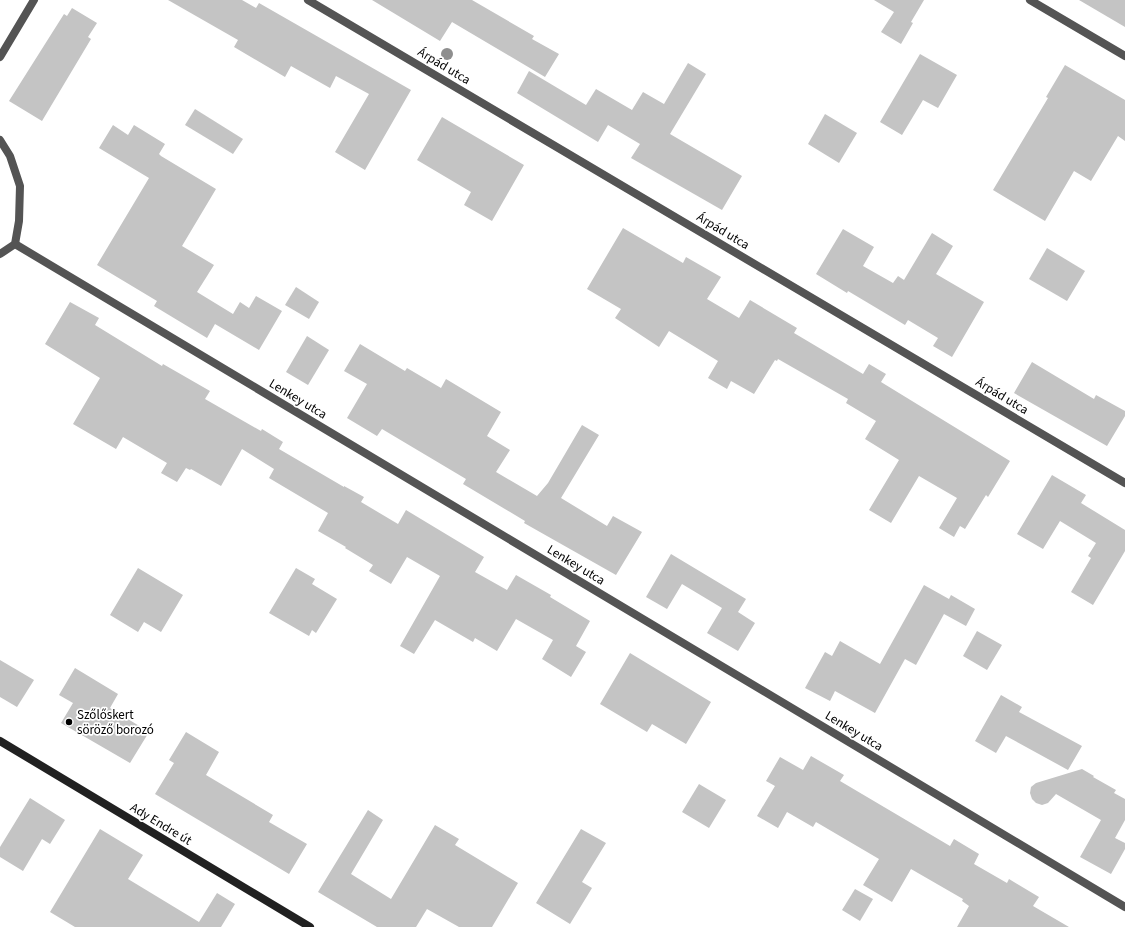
<svg xmlns="http://www.w3.org/2000/svg" width="1125" height="927" font-family="'Source Sans 3',sans-serif">
  <style>
    .building { fill: #c4c4c4 }
    .lines { fill: none; stroke-linecap: round; stroke-linejoin: round }
    .street { stroke: #545454; stroke-width: 8 }
    .secondary { stroke: #212121; stroke-width: 8 }
    .tree { fill: #8e8e8e }
    .poi-dot { fill: #000; stroke: #fff; stroke-width: 1.5 }
    .labels { text-anchor: middle; dominant-baseline: central; stroke-width: 3.5; stroke-linejoin: round; paint-order: stroke }
    .street-label { font-size: 13px; fill: #000; stroke: #fff }
    .poi-label { font-size: 13px; fill: #000; stroke: #fff; text-anchor: start }
  </style>
  <rect width="100%" height="100%" fill="#fff"/>
  <g class="building">
    <path d="M 168,0 L 242,0 L 256,8 L 259,3 L 411,90 L 365,170 L 335,152 L 369,94 L 336,76 L 330,88 L 291,66 L 285,77 L 234,47 L 238,40 Z"/>
    <path d="M 372,0 L 472,0 L 534,36 L 532,39 L 559,54 L 545,77 L 452,22 L 440,41 Z"/>
    <path d="M 874,0 L 924,0 L 911,22 L 913,23 L 901,44 L 881,32 L 894,12 Z"/>
    <path d="M 1079,0 L 1125,0 L 1125,27 Z"/>
    <path d="M 72,8 L 97,23 L 88,37 L 91,39 L 42,121 L 9,101 L 64,14 L 67,16 Z"/>
    <path d="M 920,54 L 957,75 L 938,108 L 923,100 L 902,135 L 880,122 Z"/>
    <path d="M 688,63 L 706,74 L 670,134 L 742,176 L 722,210 L 631,158 L 640,144 L 608,125 L 598,142 L 517,93 L 529,71 L 586,105 L 596,89 L 632,110 L 643,92 L 664,104 Z"/>
    <path d="M 1065,65 L 1125,100 L 1125,141 L 1118,136 L 1091,181 L 1074,171 L 1045,221 L 993,190 L 1048,98 L 1046,97 Z"/>
    <path d="M 195,109 L 243,139 L 233,154 L 185,125 Z"/>
    <path d="M 825,114 L 857,133 L 839,163 L 808,144 Z"/>
    <path d="M 442,117 L 524,165 L 492,221 L 464,205 L 471,192 L 417,160 Z"/>
    <path d="M 113,125 L 128,135 L 134,125 L 165,144 L 159,154 L 161,156 L 216,189 L 182,246 L 214,265 L 197,292 L 233,314 L 240,302 L 249,308 L 256,296 L 282,311 L 259,350 L 215,324 L 207,338 L 154,306 L 157,301 L 97,265 L 149,178 L 99,148 Z"/>
    <path d="M 623,228 L 683,263 L 686,257 L 721,277 L 707,299 L 739,318 L 750,300 L 797,328 L 794,333 L 863,374 L 869,364 L 886,374 L 881,382 L 1010,461 L 988,497 L 986,495 L 965,529 L 960,526 L 954,537 L 939,528 L 957,498 L 919,476 L 891,523 L 869,510 L 899,460 L 865,439 L 876,421 L 846,403 L 848,399 L 778,359 L 777,361 L 775,360 L 754,394 L 731,381 L 727,389 L 708,378 L 718,361 L 669,331 L 659,347 L 615,318 L 621,309 L 587,289 Z"/>
    <path d="M 843,229 L 874,247 L 863,266 L 893,283 L 898,276 L 904,280 L 932,233 L 953,246 L 936,274 L 984,302 L 952,357 L 933,346 L 938,338 L 908,320 L 905,325 L 848,291 L 847,293 L 816,274 Z"/>
    <path d="M 1047,248 L 1085,271 L 1067,301 L 1029,279 Z"/>
    <path d="M 296,287 L 319,302 L 309,319 L 285,305 Z"/>
    <path d="M 70,302 L 99,318 L 95,325 L 162,366 L 163,364 L 210,391 L 205,399 L 261,431 L 262,429 L 283,442 L 279,449 L 344,487 L 344,486 L 364,497 L 361,502 L 398,524 L 406,510 L 484,557 L 475,572 L 507,590 L 516,575 L 551,595 L 550,597 L 590,621 L 576,646 L 586,652 L 571,677 L 542,659 L 553,640 L 516,619 L 497,651 L 475,638 L 473,642 L 435,620 L 414,654 L 400,646 L 440,576 L 407,557 L 391,584 L 369,571 L 373,565 L 345,548 L 346,547 L 318,531 L 328,513 L 269,478 L 274,469 L 242,449 L 221,486 L 191,469 L 190,470 L 186,468 L 177,482 L 161,473 L 167,463 L 123,437 L 116,449 L 73,424 L 100,378 L 45,344 Z"/>
    <path d="M 307,336 L 329,350 L 308,385 L 286,372 Z"/>
    <path d="M 360,344 L 405,371 L 407,368 L 441,388 L 446,379 L 501,412 L 487,436 L 510,450 L 496,472 L 537,496 L 548,483 L 582,425 L 599,435 L 561,498 L 607,526 L 613,516 L 642,532 L 616,575 L 524,523 L 525,521 L 463,484 L 466,479 L 382,429 L 377,436 L 347,418 L 367,384 L 344,371 Z"/>
    <path d="M 1032,362 L 1094,399 L 1096,395 L 1125,411 L 1125,416 L 1107,446 L 1014,393 Z"/>
    <path d="M 1052,475 L 1086,495 L 1081,503 L 1125,530 L 1125,551 L 1093,605 L 1071,592 L 1091,558 L 1088,556 L 1096,543 L 1060,521 L 1043,549 L 1017,534 Z"/>
    <path d="M 671,554 L 746,599 L 738,612 L 755,623 L 738,651 L 707,633 L 722,608 L 682,584 L 667,609 L 646,597 Z"/>
    <path d="M 138,568 L 183,595 L 161,632 L 144,622 L 138,632 L 110,615 Z"/>
    <path d="M 296,568 L 315,579 L 312,584 L 337,599 L 316,633 L 312,630 L 309,636 L 269,613 Z"/>
    <path d="M 924,585 L 949,599 L 951,595 L 975,609 L 966,626 L 944,614 L 916,665 L 905,659 L 875,713 L 835,691 L 830,701 L 805,688 L 825,652 L 832,656 L 840,641 L 880,664 Z"/>
    <path d="M 977,631 L 1002,645 L 987,670 L 963,656 Z"/>
    <path d="M 630,653 L 711,702 L 686,744 L 652,724 L 647,732 L 600,704 Z"/>
    <path d="M 0,660 L 34,680 L 17,707 L 0,697 Z"/>
    <path d="M 75,668 L 118,694 L 110,708 L 149,732 L 130,763 L 61,723 L 73,703 L 59,695 Z"/>
    <path d="M 1001,695 L 1022,707 L 1019,712 L 1082,746 L 1068,770 L 1006,736 L 996,753 L 975,741 Z"/>
    <path d="M 186,732 L 219,752 L 206,775 L 273,815 L 269,822 L 307,844 L 289,874 L 155,794 L 174,763 L 169,760 Z"/>
    <path d="M 811,756 L 844,775 L 840,781 L 950,846 L 954,839 L 979,854 L 974,864 L 1007,883 L 1009,879 L 1039,897 L 1033,906 L 1069,927 L 957,927 L 969,906 L 962,901 L 963,899 L 911,869 L 892,902 L 863,885 L 879,859 L 816,822 L 813,827 L 787,812 L 778,828 L 757,816 L 775,786 L 766,781 L 780,757 L 803,770 Z"/>
    <path d="M 1082,769 L 1094,776 L 1093,777 L 1116,790 L 1114,793 L 1125,799 L 1125,820 L 1115,838 L 1125,843 L 1125,849 L 1111,874 L 1080,857 L 1101,820 L 1056,794 L 1048,803 L 1042,805 L 1036,803 L 1032,799 L 1030,793 L 1031,787 L 1036,783 Z"/>
    <path d="M 699,784 L 726,800 L 709,828 L 682,812 Z"/>
    <path d="M 30,798 L 65,820 L 50,844 L 42,839 L 23,871 L 0,857 L 0,847 Z"/>
    <path d="M 368,810 L 383,820 L 351,874 L 391,899 L 435,825 L 459,839 L 455,845 L 518,883 L 492,927 L 459,927 L 427,909 L 416,927 L 377,927 L 318,892 Z"/>
    <path d="M 100,829 L 143,855 L 128,879 L 199,922 L 217,893 L 235,904 L 221,927 L 75,927 L 50,912 Z"/>
    <path d="M 581,829 L 606,843 L 582,882 L 592,888 L 570,924 L 536,903 Z"/>
    <path d="M 855,889 L 873,899 L 860,921 L 842,910 Z"/>
  </g>
  <g class="lines">
    <g class="street">
      <path d="M 308,0 L 1125,483"/>
      <path d="M 1030,0 L 1125,56"/>
      <path d="M 0,57 L 34,0"/>
      <path d="M 0,140 L 10,156 L 20,186 L 19,221 L 15,244 L 0,254"/>
      <path d="M 15,244 L 1125,907"/>
    </g>
    <path class="secondary" d="M 0,741 L 310,927"/>
  </g>
  <circle class="tree" cx="447" cy="54" r="6"/>
  <circle class="poi-dot" cx="69" cy="722" r="4"/>
  <g class="labels">
    <g class="street-label">
      <text transform="translate(444 66) rotate(31)">Árpád utca</text>
      <text transform="translate(723 231) rotate(31)">Árpád utca</text>
      <text transform="translate(1002 396) rotate(31)">Árpád utca</text>
      <text transform="translate(298 399) rotate(31)">Lenkey utca</text>
      <text transform="translate(576 565) rotate(31)">Lenkey utca</text>
      <text transform="translate(854 731) rotate(31)">Lenkey utca</text>
      <text transform="translate(161 824) rotate(31)">Ady Endre út</text>
    </g>
    <g class="poi-label">
      <text x="77" y="715">Szőlőskert<tspan x="77" dy="15">söröző borozó</tspan></text>
    </g>
  </g>
</svg>
